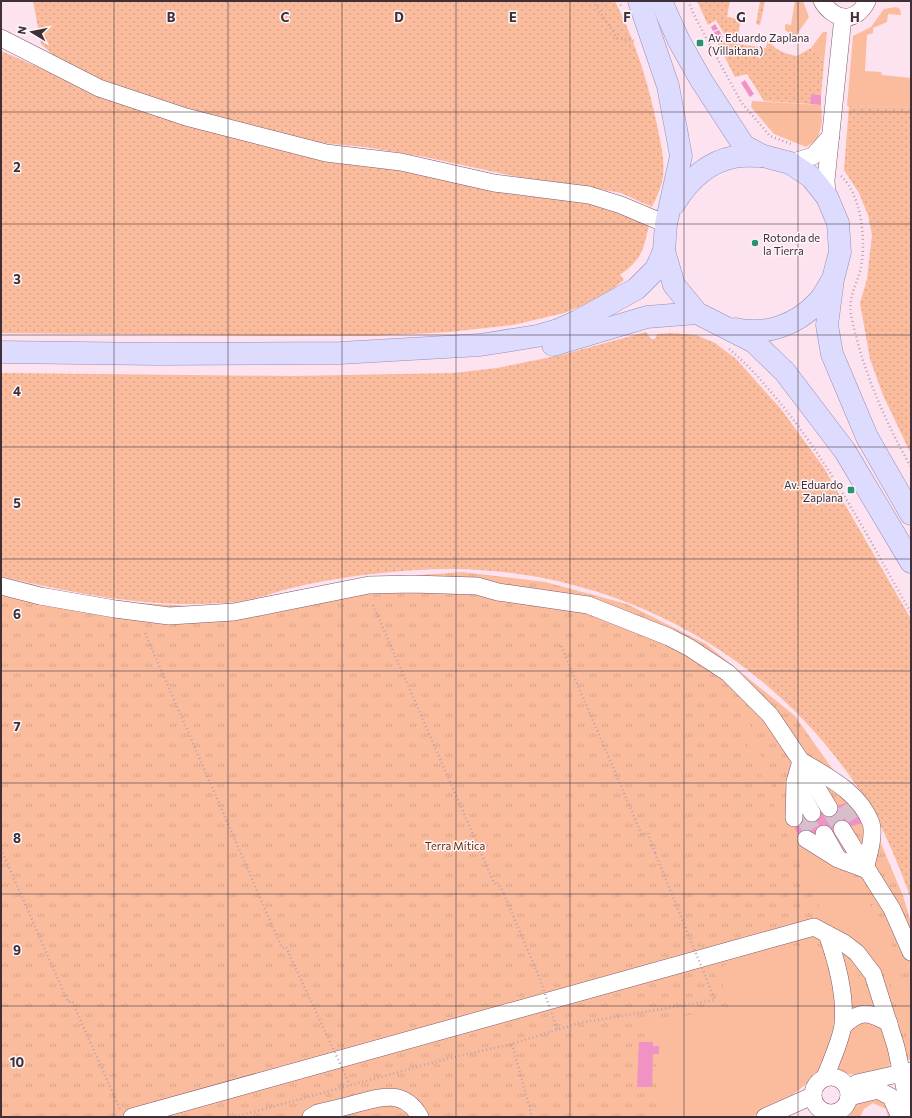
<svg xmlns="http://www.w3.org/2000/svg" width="912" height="1118" font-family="Commissioner,sans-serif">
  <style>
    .grass { fill: url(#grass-dots) }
    .park { fill: url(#park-tufts) }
    .garden { fill: #fabc9d }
    .building { fill: #f092c4 }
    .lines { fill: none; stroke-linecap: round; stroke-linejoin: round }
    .minor-tunnel { stroke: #d7beca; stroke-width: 17; stroke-dasharray: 17 8; stroke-linecap: butt }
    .minor-casing { stroke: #7f5a6d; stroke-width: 18 }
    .major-casing { stroke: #978fb8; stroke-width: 23 }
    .path { stroke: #baa3ae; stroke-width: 2.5; stroke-dasharray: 1 3; stroke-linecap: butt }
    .minor { stroke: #fff; stroke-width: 17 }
    .major { stroke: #dddbfe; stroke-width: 22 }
    .path-bridge { stroke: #baa3ae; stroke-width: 2.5; stroke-dasharray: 1 3; stroke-linecap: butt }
    .grid { fill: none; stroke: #3f2f37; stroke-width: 1; stroke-opacity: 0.55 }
    .poi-dot { fill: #299372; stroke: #fef5f9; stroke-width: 1.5 }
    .labels { text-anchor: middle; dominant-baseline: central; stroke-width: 3; stroke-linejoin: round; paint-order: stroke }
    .poi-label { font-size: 11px; fill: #3f2f37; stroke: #fef5f9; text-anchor: start }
    .park-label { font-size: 11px; fill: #682e09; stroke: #fef5f9 }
    .grid-label { font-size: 13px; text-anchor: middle; font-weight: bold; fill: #3f2f37; stroke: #fef5f9; stroke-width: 3; stroke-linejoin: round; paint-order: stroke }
  </style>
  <defs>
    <pattern id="grass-dots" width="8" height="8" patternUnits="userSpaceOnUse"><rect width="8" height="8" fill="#fabc9d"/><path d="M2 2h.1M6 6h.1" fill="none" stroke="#d7a288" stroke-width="1.8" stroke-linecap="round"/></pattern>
    <pattern id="park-tufts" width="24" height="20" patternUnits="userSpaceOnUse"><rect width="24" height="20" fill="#fabc9d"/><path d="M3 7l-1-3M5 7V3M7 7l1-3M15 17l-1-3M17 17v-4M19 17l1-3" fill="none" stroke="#d7a288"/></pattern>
  </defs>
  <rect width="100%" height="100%" fill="#fde2ef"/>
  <g class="grass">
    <path d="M 33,1 L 615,1 C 635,41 648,81 657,125 C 660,141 665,159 663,176 C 662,187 656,198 652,207 L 621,193 L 578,185 L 528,179 L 425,157 L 365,147 L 311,142 L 241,124 L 124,90 L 61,62 L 41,44 Z"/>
    <path d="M 697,1 L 730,1 L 727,17 L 737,19 L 740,22 L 737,44 L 766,48 L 768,40 C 775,50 785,54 797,56 L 811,48 L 824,62 L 821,95 L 811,94 L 810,104 L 764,101 L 747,74 L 735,77 L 718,44 L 727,39 L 716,20 L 708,25 Z"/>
    <path d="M 760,1 L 765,1 L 760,25 L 756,24 Z"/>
    <path d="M 1,51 L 84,87 L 364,161 L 608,206 L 649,225 C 643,251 642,259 620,275 L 624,280 L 599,299 L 564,313 L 513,325 L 449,332 L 373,336 L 271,336 L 1,333 Z"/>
    <path d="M 849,106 L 911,107 L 911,454 L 883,395 L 870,359 L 860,303 L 867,279 L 872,235 L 868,215 L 859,193 L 844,170 Z"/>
    <path d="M 646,332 L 651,339 L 655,339 L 657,334 L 672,333 L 696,335 L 715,343 L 736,359 L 781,409 L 824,468 L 911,619 L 911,899 C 900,868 887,835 870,807 C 782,660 624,571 454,569 C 403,569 350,575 300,586 C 278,591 255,600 233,602 C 157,610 74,594 1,576 L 1,373 L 291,376 L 454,373 L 497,368 L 561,355 Z"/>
  </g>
  <path class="park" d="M 462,572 L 545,582 L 627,604 L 706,644 L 795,716 L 875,829 L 903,896 L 911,922 L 911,1059 L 806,1084 L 789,1098 L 752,1117 L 1,1117 L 1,576 L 70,594 L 139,603 L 208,607 L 354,580 Z"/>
  <g class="garden">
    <path d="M 795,1 L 803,1 L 809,17 L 797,34 L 793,36 L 785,30 L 785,24 L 791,25 Z"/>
    <path d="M 896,7 L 900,9 L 901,15 L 888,14 L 887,22 L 873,28 L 873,33 L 867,35 L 865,71 L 881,72 L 882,75 L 911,78 L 911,107 L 847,106 L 853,36 L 871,27 L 884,9 Z"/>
    <path d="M 823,32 L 827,32 L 824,62 L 811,48 Z"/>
    <path d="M 752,101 L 821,105 L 822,122 L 818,139 L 806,147 L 774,134 L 751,107 Z"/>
    <path d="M 744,715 L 747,716 L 770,782 L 799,844 L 806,847 L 823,864 L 843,877 L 868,902 L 879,917 L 894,950 L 911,1004 L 911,1054 C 901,1018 894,971 864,945 C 852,934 836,931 825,920 L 740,728 Z"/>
    <path d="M 797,946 L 811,948 L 825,957 L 832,970 L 839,1006 L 830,1049 L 820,1066 L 806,1082 L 790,1096 L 745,1117 L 660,1117 L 662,1055 L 659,1054 L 659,1046 L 653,1046 L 653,1042 L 646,1042 L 646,1021 L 729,1010 L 720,974 L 714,976 C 725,956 775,949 797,946 Z"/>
    <path d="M 841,960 C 854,963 876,996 874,1009 L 846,1017 Z"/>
    <path d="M 537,981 L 542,997 L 530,999 L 526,996 L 522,985 Z"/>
    <path d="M 860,1020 L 880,1026 L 890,1067 L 861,1077 L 833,1069 L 850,1028 Z"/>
    <path d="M 883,1096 L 896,1117 L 888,1117 L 886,1109 L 873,1103 L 864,1109 L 860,1117 L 849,1117 L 855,1104 Z"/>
  </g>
  <g class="building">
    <path d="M 715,24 L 718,29 L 713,31 L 711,27 Z"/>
    <path d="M 719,30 L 723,37 L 718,40 L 714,32 Z"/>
    <path d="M 745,80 L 754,94 L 750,97 L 741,83 Z"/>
    <path d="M 811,94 L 821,95 L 821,105 L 810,104 Z"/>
    <path d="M 854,801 L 867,822 L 801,840 L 790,819 Z"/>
    <path d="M 639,1042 L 653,1042 L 653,1046 L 659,1046 L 659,1054 L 653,1054 L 652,1087 L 637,1087 Z"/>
  </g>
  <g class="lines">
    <g class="minor-tunnel">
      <path d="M 846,804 L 859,824"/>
      <path d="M 829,808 L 842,829"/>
      <path d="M 803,815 L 815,836"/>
    </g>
    <defs>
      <g id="minor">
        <path d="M 822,1 C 834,21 856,24 867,1"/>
        <path d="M 1,38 L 99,88 L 186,117 L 326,153 L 401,162 L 494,183 L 589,195 L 621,205 L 666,224"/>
        <path d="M 790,163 L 813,156 L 831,136"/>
        <path d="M 827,197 L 826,180 L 843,17"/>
        <path d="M 1,586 L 40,596 L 115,609 L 169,616 L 234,612 L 369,585 L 412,584 L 477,586 L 498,592 L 588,605 L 669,637 L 690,648 L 728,673 L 770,715 L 801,761 L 829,808"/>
        <path d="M 803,762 C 828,777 860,793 871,823 C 875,835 868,857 865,869"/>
        <path d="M 795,782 L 812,813"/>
        <path d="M 794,818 L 795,782 L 801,761"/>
        <path d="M 842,829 L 892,909 L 911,952"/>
        <path d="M 824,834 L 837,857"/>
        <path d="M 806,839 L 838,859 L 865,869"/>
        <path d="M 843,1026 C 861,1009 869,1012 889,1023"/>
        <circle cx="831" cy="1095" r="18"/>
        <path d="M 825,1077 C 831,1062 841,1040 843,1025 C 846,994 837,962 827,934"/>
        <path d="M 857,1083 L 911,1071"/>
        <path d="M 849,1097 L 878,1090 L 891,1097 L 900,1117"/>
        <path d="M 132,1117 L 814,927 L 844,943 L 857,953 L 873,974 L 896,1047 L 911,1117"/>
        <path d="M 311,1117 L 318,1113 C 329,1110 340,1108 351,1105 C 378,1098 403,1087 420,1117"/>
        <path d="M 765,1117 L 812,1096"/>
      </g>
      <g id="major">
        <path d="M 661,1 L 679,41 L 701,80 L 744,146 L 763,156 L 790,163 L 811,177 L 827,197 L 838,223 L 840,252 L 833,279 L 827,325 L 832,354 L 867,437 L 911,514"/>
        <path d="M 674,204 C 688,181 707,162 734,157 C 743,155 754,156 763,156"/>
        <path d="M 664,251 L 674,285 L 697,313 L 754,342 L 785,372 L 845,451 L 911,562"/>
        <path d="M 735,329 C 766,336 796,325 817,303 C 823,297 827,289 831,282"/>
        <path d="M 553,345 L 647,317 L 697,313"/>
        <path d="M 1,352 L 157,354 L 340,353 L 480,345 L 537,336 L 558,330 L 578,321 L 636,289 L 656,269 L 664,251 L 666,224 L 681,156 L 668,86 L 639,1"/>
      </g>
    </defs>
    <use href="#minor" class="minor-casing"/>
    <use href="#major" class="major-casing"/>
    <g class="path">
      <path d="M 593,1 L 617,38 L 635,41"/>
      <path d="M 619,1 L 622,8"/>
      <path d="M 688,1 L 696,19 L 741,102 L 770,136 L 791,144"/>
      <path d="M 841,176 C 862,195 867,244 860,271 C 856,286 848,298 851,315 C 862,368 884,420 911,467"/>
      <path d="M 729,349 C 750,366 768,388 785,409 C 835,472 871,543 911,613"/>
      <path d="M 373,605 L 495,885 L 498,883 L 504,894"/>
      <path d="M 145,633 L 282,948 L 286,947 L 289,954"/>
      <path d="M 561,646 L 642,835 L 648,833 L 655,853"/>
      <path d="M 1,849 L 68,1002 L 72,1001 L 120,1109"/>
      <path d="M 512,1044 L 532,1117"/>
      <path d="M 235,1117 L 446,1059 L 512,1044 L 579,1023 L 715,1000"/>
    </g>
    <use href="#minor" class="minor"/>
    <use href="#major" class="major"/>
    <g class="path-bridge">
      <path d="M 655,853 L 715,1000"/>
      <path d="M 504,894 L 540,979 L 557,1029"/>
      <path d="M 289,954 L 350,1085"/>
    </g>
  </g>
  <path class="grid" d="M 114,1 L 114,1117M 228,1 L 228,1117M 342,1 L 342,1117M 456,1 L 456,1117M 570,1 L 570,1117M 684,1 L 684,1117M 798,1 L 798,1117M 1,112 L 911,112M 1,224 L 911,224M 1,335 L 911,335M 1,447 L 911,447M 1,559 L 911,559M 1,671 L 911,671M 1,783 L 911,783M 1,894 L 911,894M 1,1006 L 911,1006"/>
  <g class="poi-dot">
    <rect x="696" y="39" width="8" height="8" rx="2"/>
    <circle cx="755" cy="243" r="4"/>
    <rect x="847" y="486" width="8" height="8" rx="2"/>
  </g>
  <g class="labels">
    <g class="poi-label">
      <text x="708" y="37">Av. Eduardo Zaplana<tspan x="708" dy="13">(Villaitana)</tspan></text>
      <text x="763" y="237">Rotonda de<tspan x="763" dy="13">la Tierra</tspan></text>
      <text x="843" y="484" text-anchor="end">Av. Eduardo<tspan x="843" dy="13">Zaplana</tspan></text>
    </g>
    <g class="park-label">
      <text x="455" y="845">Terra Mítica</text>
    </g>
  </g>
  <g class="grid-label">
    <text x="171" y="22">B</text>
    <text x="285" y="22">C</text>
    <text x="399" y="22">D</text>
    <text x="513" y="22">E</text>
    <text x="627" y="22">F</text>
    <text x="741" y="22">G</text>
    <text x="855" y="22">H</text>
    <text x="17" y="172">2</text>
    <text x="17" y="284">3</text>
    <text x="17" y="396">4</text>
    <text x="17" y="508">5</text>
    <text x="17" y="619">6</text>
    <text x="17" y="731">7</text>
    <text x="17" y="843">8</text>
    <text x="17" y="955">9</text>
    <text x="17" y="1067">10</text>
  </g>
  <rect width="912" height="1118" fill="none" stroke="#3f2f37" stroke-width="4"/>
  <g transform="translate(32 32) rotate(280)" stroke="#fef5f9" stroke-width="3" paint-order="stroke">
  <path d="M0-3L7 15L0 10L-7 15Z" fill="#3f2f37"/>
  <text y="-6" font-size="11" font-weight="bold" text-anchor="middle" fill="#3f2f37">N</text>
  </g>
</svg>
